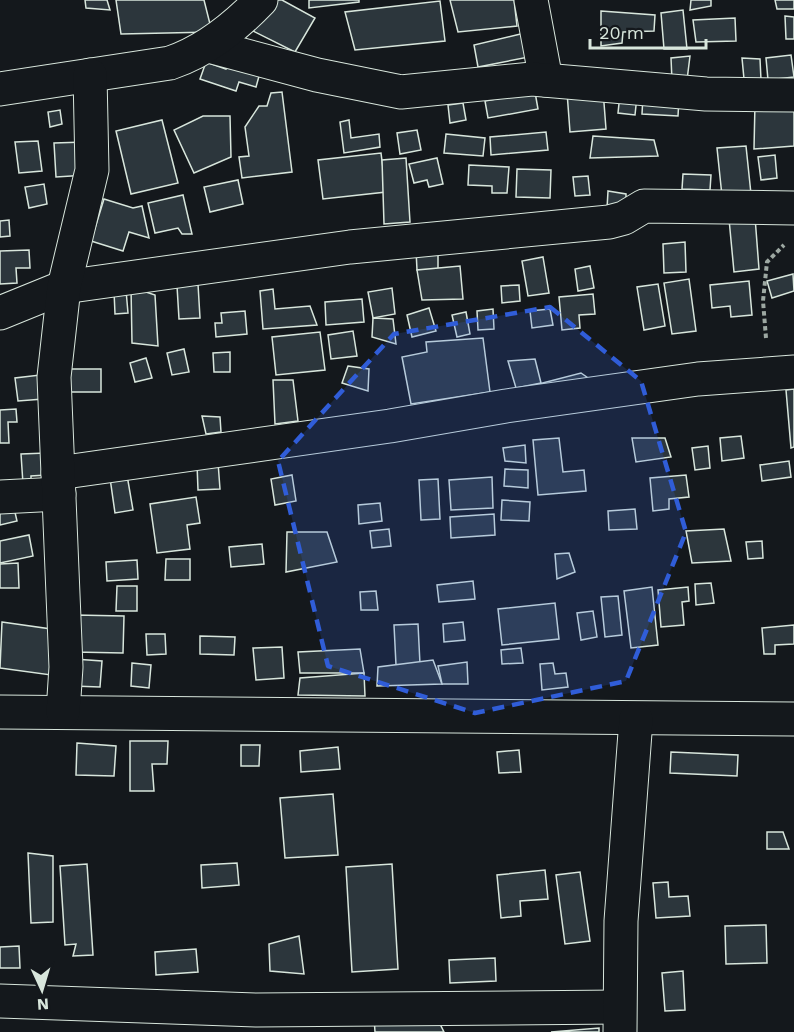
<svg xmlns="http://www.w3.org/2000/svg" width="794" height="1032" font-family="'Work Sans',sans-serif">
  <style>
    .building { fill: #2c363c; stroke: #d8e6dc; stroke-width: 1.5 }
    .lines { fill: none; stroke-linecap: round; stroke-linejoin: round }
    .minor-casing { stroke: #d8e6dc; stroke-width: 35 }
    .path { stroke: #9da8a2; stroke-width: 4; stroke-dasharray: 4.5 3; stroke-linecap: butt }
    .minor { stroke: #14181c; stroke-width: 33 }
    .marked { fill: #305dd8; fill-opacity: 0.2; stroke: #305dd8; stroke-width: 4.5; stroke-dasharray: 12 8; stroke-linejoin: round }
  </style>
  <rect width="100%" height="100%" fill="#14181c"/>
  <g class="building">
    <path d="M 85,0 L 107,0 L 110,10 L 86,8 Z"/>
    <path d="M 116,0 L 204,0 L 212,32 L 121,34 Z"/>
    <path d="M 272,0 L 282,0 L 315,18 L 295,52 L 249,29 Z"/>
    <path d="M 309,0 L 359,0 L 359,2 L 309,8 Z"/>
    <path d="M 450,0 L 514,0 L 517,26 L 458,32 Z"/>
    <path d="M 691,0 L 711,0 L 711,6 L 690,10 Z"/>
    <path d="M 775,0 L 794,0 L 794,9 L 777,9 Z"/>
    <path d="M 440,1 L 445,41 L 355,50 L 345,12 Z"/>
    <path d="M 683,10 L 687,49 L 664,49 L 661,13 Z"/>
    <path d="M 601,11 L 655,15 L 654,31 L 623,32 L 622,43 L 601,46 Z"/>
    <path d="M 785,16 L 794,17 L 794,39 L 786,39 Z"/>
    <path d="M 735,18 L 736,41 L 696,42 L 693,20 Z"/>
    <path d="M 529,32 L 534,56 L 478,67 L 474,45 Z"/>
    <path d="M 791,55 L 794,77 L 768,80 L 766,58 Z"/>
    <path d="M 690,56 L 687,80 L 672,81 L 671,58 Z"/>
    <path d="M 742,58 L 760,59 L 761,80 L 744,79 Z"/>
    <path d="M 233,60 L 261,69 L 256,87 L 239,82 L 236,91 L 200,79 L 206,62 L 226,69 Z"/>
    <path d="M 603,90 L 606,129 L 570,132 L 567,92 Z"/>
    <path d="M 282,92 L 292,172 L 242,178 L 239,157 L 249,156 L 245,127 L 259,106 L 267,106 L 271,93 Z"/>
    <path d="M 535,92 L 538,109 L 488,118 L 485,101 Z"/>
    <path d="M 620,94 L 637,96 L 635,115 L 618,113 Z"/>
    <path d="M 643,96 L 679,99 L 678,116 L 642,114 Z"/>
    <path d="M 463,103 L 466,120 L 450,123 L 448,105 Z"/>
    <path d="M 755,103 L 794,104 L 794,146 L 754,149 Z"/>
    <path d="M 60,110 L 62,124 L 50,127 L 48,112 Z"/>
    <path d="M 203,116 L 230,116 L 231,157 L 194,173 L 174,130 Z"/>
    <path d="M 162,120 L 178,183 L 131,194 L 116,131 Z"/>
    <path d="M 349,120 L 351,138 L 379,134 L 380,147 L 344,153 L 340,122 Z"/>
    <path d="M 417,130 L 421,150 L 400,154 L 397,133 Z"/>
    <path d="M 546,132 L 548,150 L 491,155 L 490,137 Z"/>
    <path d="M 446,134 L 485,138 L 483,156 L 444,153 Z"/>
    <path d="M 593,136 L 654,140 L 658,156 L 590,158 Z"/>
    <path d="M 38,141 L 42,171 L 19,173 L 15,142 Z"/>
    <path d="M 85,142 L 87,175 L 56,177 L 54,143 Z"/>
    <path d="M 746,146 L 751,194 L 722,196 L 717,148 Z"/>
    <path d="M 381,153 L 386,192 L 323,199 L 318,160 Z"/>
    <path d="M 775,155 L 777,178 L 761,180 L 758,157 Z"/>
    <path d="M 406,158 L 410,222 L 384,224 L 382,160 Z"/>
    <path d="M 437,158 L 443,184 L 429,187 L 427,180 L 414,183 L 409,164 Z"/>
    <path d="M 469,165 L 509,167 L 507,193 L 492,193 L 492,186 L 468,185 Z"/>
    <path d="M 517,169 L 551,170 L 550,198 L 516,197 Z"/>
    <path d="M 683,174 L 711,175 L 710,190 L 682,189 Z"/>
    <path d="M 588,176 L 590,195 L 575,196 L 573,177 Z"/>
    <path d="M 238,180 L 243,204 L 210,212 L 204,187 Z"/>
    <path d="M 44,184 L 47,204 L 29,208 L 25,187 Z"/>
    <path d="M 608,191 L 626,194 L 626,211 L 607,209 Z"/>
    <path d="M 183,195 L 192,234 L 182,234 L 178,228 L 155,233 L 148,203 Z"/>
    <path d="M 104,199 L 133,208 L 142,206 L 149,238 L 129,232 L 123,251 L 91,241 Z"/>
    <path d="M 755,217 L 759,269 L 734,272 L 729,219 Z"/>
    <path d="M 9,220 L 10,236 L 0,237 L 0,221 Z"/>
    <path d="M 685,242 L 686,272 L 664,273 L 663,244 Z"/>
    <path d="M 438,249 L 438,270 L 417,270 L 416,250 Z"/>
    <path d="M 29,250 L 30,268 L 16,268 L 17,283 L 0,284 L 0,251 Z"/>
    <path d="M 543,257 L 549,293 L 528,296 L 522,261 Z"/>
    <path d="M 460,266 L 463,299 L 422,300 L 417,270 Z"/>
    <path d="M 590,266 L 594,288 L 578,291 L 575,269 Z"/>
    <path d="M 793,274 L 794,291 L 772,298 L 767,281 Z"/>
    <path d="M 689,279 L 696,331 L 672,334 L 664,283 Z"/>
    <path d="M 749,281 L 752,315 L 731,317 L 730,306 L 712,308 L 710,285 Z"/>
    <path d="M 198,284 L 200,318 L 179,319 L 177,286 Z"/>
    <path d="M 658,284 L 665,326 L 644,330 L 637,287 Z"/>
    <path d="M 519,285 L 520,301 L 502,303 L 501,286 Z"/>
    <path d="M 131,287 L 155,295 L 158,346 L 132,343 Z"/>
    <path d="M 392,288 L 395,314 L 373,318 L 368,292 Z"/>
    <path d="M 273,289 L 275,309 L 310,306 L 317,325 L 263,329 L 260,291 Z"/>
    <path d="M 126,290 L 128,313 L 115,314 L 114,291 Z"/>
    <path d="M 593,294 L 595,314 L 579,315 L 580,328 L 562,330 L 559,297 Z"/>
    <path d="M 362,299 L 364,322 L 326,325 L 325,302 Z"/>
    <path d="M 429,308 L 436,331 L 412,337 L 407,315 Z"/>
    <path d="M 493,309 L 494,329 L 478,330 L 477,311 Z"/>
    <path d="M 550,309 L 553,325 L 532,328 L 530,311 Z"/>
    <path d="M 245,311 L 247,334 L 216,337 L 215,323 L 222,323 L 221,313 Z"/>
    <path d="M 466,312 L 470,334 L 457,337 L 452,315 Z"/>
    <path d="M 373,318 L 393,319 L 396,344 L 372,337 Z"/>
    <path d="M 353,331 L 357,356 L 331,359 L 328,335 Z"/>
    <path d="M 320,332 L 325,370 L 276,375 L 272,337 Z"/>
    <path d="M 483,338 L 490,392 L 411,404 L 402,357 L 427,352 L 426,342 Z"/>
    <path d="M 184,349 L 189,372 L 172,375 L 167,353 Z"/>
    <path d="M 230,352 L 230,372 L 214,372 L 213,353 Z"/>
    <path d="M 146,358 L 152,378 L 135,382 L 130,363 Z"/>
    <path d="M 535,359 L 541,383 L 516,388 L 508,361 Z"/>
    <path d="M 348,366 L 369,369 L 368,391 L 342,383 Z"/>
    <rect x="66" y="369" width="35" height="23"/>
    <path d="M 581,373 L 591,380 L 531,386 Z"/>
    <path d="M 40,375 L 43,399 L 18,401 L 15,378 Z"/>
    <path d="M 273,380 L 293,380 L 298,421 L 275,424 Z"/>
    <path d="M 794,389 L 794,447 L 791,448 L 786,390 Z"/>
    <path d="M 16,409 L 17,422 L 8,422 L 9,443 L 0,443 L 0,410 Z"/>
    <path d="M 202,416 L 220,417 L 221,432 L 206,434 Z"/>
    <path d="M 741,436 L 744,458 L 722,461 L 720,438 Z"/>
    <path d="M 559,438 L 563,472 L 584,470 L 586,491 L 538,495 L 533,440 Z"/>
    <path d="M 632,438 L 665,438 L 671,457 L 636,462 Z"/>
    <path d="M 525,445 L 526,463 L 505,461 L 503,448 Z"/>
    <path d="M 708,446 L 710,468 L 695,470 L 692,448 Z"/>
    <path d="M 46,453 L 47,475 L 31,476 L 31,483 L 23,484 L 21,454 Z"/>
    <path d="M 789,461 L 791,477 L 762,481 L 760,465 Z"/>
    <path d="M 218,462 L 220,489 L 198,490 L 197,464 Z"/>
    <path d="M 505,469 L 528,470 L 528,488 L 504,486 Z"/>
    <path d="M 127,475 L 133,510 L 115,513 L 110,478 Z"/>
    <path d="M 292,475 L 296,501 L 275,505 L 271,479 Z"/>
    <path d="M 686,475 L 689,497 L 669,499 L 669,509 L 653,511 L 650,478 Z"/>
    <path d="M 492,477 L 493,508 L 451,510 L 449,480 Z"/>
    <path d="M 438,479 L 440,519 L 421,520 L 419,480 Z"/>
    <path d="M 196,497 L 200,523 L 187,525 L 190,549 L 157,553 L 150,504 Z"/>
    <path d="M 502,500 L 530,502 L 529,521 L 501,520 Z"/>
    <path d="M 380,503 L 382,521 L 359,524 L 358,505 Z"/>
    <path d="M 14,508 L 17,521 L 0,525 L 0,511 Z"/>
    <path d="M 635,509 L 637,529 L 609,530 L 608,511 Z"/>
    <path d="M 494,514 L 495,535 L 451,538 L 450,517 Z"/>
    <path d="M 389,529 L 391,546 L 372,548 L 370,531 Z"/>
    <path d="M 724,529 L 731,561 L 692,563 L 686,531 Z"/>
    <path d="M 287,532 L 327,532 L 337,562 L 286,572 Z"/>
    <path d="M 29,535 L 33,556 L 0,563 L 0,541 Z"/>
    <path d="M 762,541 L 763,558 L 748,559 L 746,542 Z"/>
    <path d="M 262,544 L 264,564 L 231,567 L 229,547 Z"/>
    <path d="M 569,553 L 575,572 L 557,579 L 555,554 Z"/>
    <path d="M 166,559 L 190,559 L 190,580 L 165,580 Z"/>
    <path d="M 137,560 L 138,579 L 107,581 L 106,562 Z"/>
    <path d="M 18,563 L 19,588 L 0,588 L 0,564 Z"/>
    <path d="M 473,581 L 475,599 L 439,602 L 437,585 Z"/>
    <path d="M 711,583 L 714,603 L 696,605 L 695,584 Z"/>
    <path d="M 117,586 L 137,586 L 137,611 L 116,611 Z"/>
    <path d="M 652,587 L 658,645 L 631,648 L 624,591 Z"/>
    <path d="M 688,587 L 689,601 L 682,602 L 684,625 L 661,627 L 658,590 Z"/>
    <path d="M 376,591 L 378,610 L 361,610 L 360,592 Z"/>
    <path d="M 618,596 L 622,635 L 605,637 L 601,597 Z"/>
    <path d="M 555,603 L 559,639 L 502,645 L 498,609 Z"/>
    <path d="M 593,611 L 597,637 L 581,640 L 577,613 Z"/>
    <path d="M 75,615 L 124,616 L 123,653 L 74,652 Z"/>
    <path d="M 2,622 L 58,630 L 51,675 L 0,668 Z"/>
    <path d="M 463,622 L 465,640 L 444,642 L 443,624 Z"/>
    <path d="M 418,624 L 420,664 L 396,665 L 394,625 Z"/>
    <path d="M 794,625 L 794,644 L 775,645 L 775,654 L 764,654 L 762,628 Z"/>
    <path d="M 146,634 L 165,634 L 166,654 L 147,655 Z"/>
    <path d="M 200,636 L 235,637 L 234,655 L 200,654 Z"/>
    <path d="M 282,647 L 284,678 L 256,680 L 253,648 Z"/>
    <path d="M 521,648 L 523,663 L 502,664 L 501,650 Z"/>
    <path d="M 360,649 L 364,673 L 300,673 L 298,652 Z"/>
    <path d="M 74,659 L 102,661 L 100,687 L 73,686 Z"/>
    <path d="M 433,660 L 442,684 L 377,686 L 378,667 Z"/>
    <path d="M 467,662 L 468,684 L 442,684 L 438,666 Z"/>
    <path d="M 132,663 L 151,665 L 149,688 L 131,686 Z"/>
    <path d="M 553,663 L 555,674 L 566,673 L 568,687 L 542,690 L 540,664 Z"/>
    <path d="M 364,673 L 365,696 L 298,695 L 300,678 Z"/>
    <path d="M 130,741 L 168,741 L 167,764 L 152,764 L 154,791 L 130,791 Z"/>
    <path d="M 77,743 L 116,746 L 114,776 L 76,775 Z"/>
    <path d="M 241,745 L 260,745 L 259,766 L 241,766 Z"/>
    <path d="M 338,747 L 340,769 L 301,772 L 300,751 Z"/>
    <path d="M 519,750 L 521,772 L 499,773 L 497,752 Z"/>
    <path d="M 671,752 L 738,755 L 737,776 L 670,773 Z"/>
    <path d="M 333,794 L 338,855 L 285,858 L 280,798 Z"/>
    <path d="M 767,832 L 783,832 L 789,849 L 767,849 Z"/>
    <path d="M 28,853 L 53,856 L 53,922 L 31,923 Z"/>
    <path d="M 237,863 L 239,885 L 202,888 L 201,865 Z"/>
    <path d="M 87,864 L 93,955 L 73,956 L 76,944 L 65,945 L 60,866 Z"/>
    <path d="M 392,864 L 398,969 L 352,972 L 346,867 Z"/>
    <path d="M 545,870 L 548,899 L 520,901 L 521,916 L 501,918 L 497,875 Z"/>
    <path d="M 580,872 L 590,941 L 565,944 L 556,875 Z"/>
    <path d="M 668,882 L 669,897 L 688,896 L 690,916 L 656,918 L 653,883 Z"/>
    <path d="M 766,925 L 767,963 L 726,964 L 725,926 Z"/>
    <path d="M 299,936 L 304,974 L 270,971 L 269,944 Z"/>
    <path d="M 19,946 L 20,968 L 0,968 L 0,947 Z"/>
    <path d="M 196,949 L 198,972 L 156,975 L 155,952 Z"/>
    <path d="M 495,958 L 496,981 L 450,983 L 449,960 Z"/>
    <path d="M 683,971 L 685,1010 L 665,1011 L 662,973 Z"/>
    <path d="M 374,1017 L 438,1020 L 444,1032 L 375,1032 Z"/>
    <path d="M 599,1028 L 599,1032 L 551,1032 Z"/>
  </g>
  <g class="lines">
    <defs>
      <g id="minor">
        <path d="M 531,0 L 546,80"/>
        <path d="M 209,46 L 317,75 L 401,92 L 532,79 L 706,94 L 794,95"/>
        <path d="M 0,89 L 170,63 C 206,51 235,27 261,0"/>
        <path d="M 0,313 L 64,287 L 350,247 L 609,222 L 624,218 L 644,206 L 794,208"/>
        <path d="M 58,473 L 390,426 L 506,406 L 698,379 L 794,372"/>
        <path d="M 0,497 L 59,494"/>
        <path d="M 0,712 L 794,719"/>
        <path d="M 63,712 L 66,667 L 54,377 L 64,287 L 92,170 L 90,75"/>
        <path d="M 0,1001 L 256,1010 L 619,1007"/>
        <path d="M 620,1032 L 621,921 L 636,719"/>
      </g>
    </defs>
    <use href="#minor" class="minor-casing"/>
    <path class="path" d="M 766,338 L 763,301 L 767,262 L 784,245"/>
    <use href="#minor" class="minor"/>
  </g>
  <path class="marked" d="M 550,307 L 641,381 L 686,532 L 626,681 L 475,713 L 328,666 L 278,461 L 394,334 Z"/>
  <g transform="translate(42 990) rotate(176)" stroke="#14181c" stroke-width="4.5" paint-order="stroke">
  <path d="M0-4.5L10 22L0 15L-10 22Z" fill="#d8e6dc"/>
  <text y="-9" font-size="16" font-weight="bold" text-anchor="middle" fill="#d8e6dc">N</text>
  </g>
  <path d="M590 39v9h116v-9" fill="none" stroke="#d8e6dc" stroke-width="3"/>
  <text x="599" y="39" font-size="18" fill="#d8e6dc" stroke="#14181c" stroke-width="4.5" paint-order="stroke">20 m</text>
</svg>
